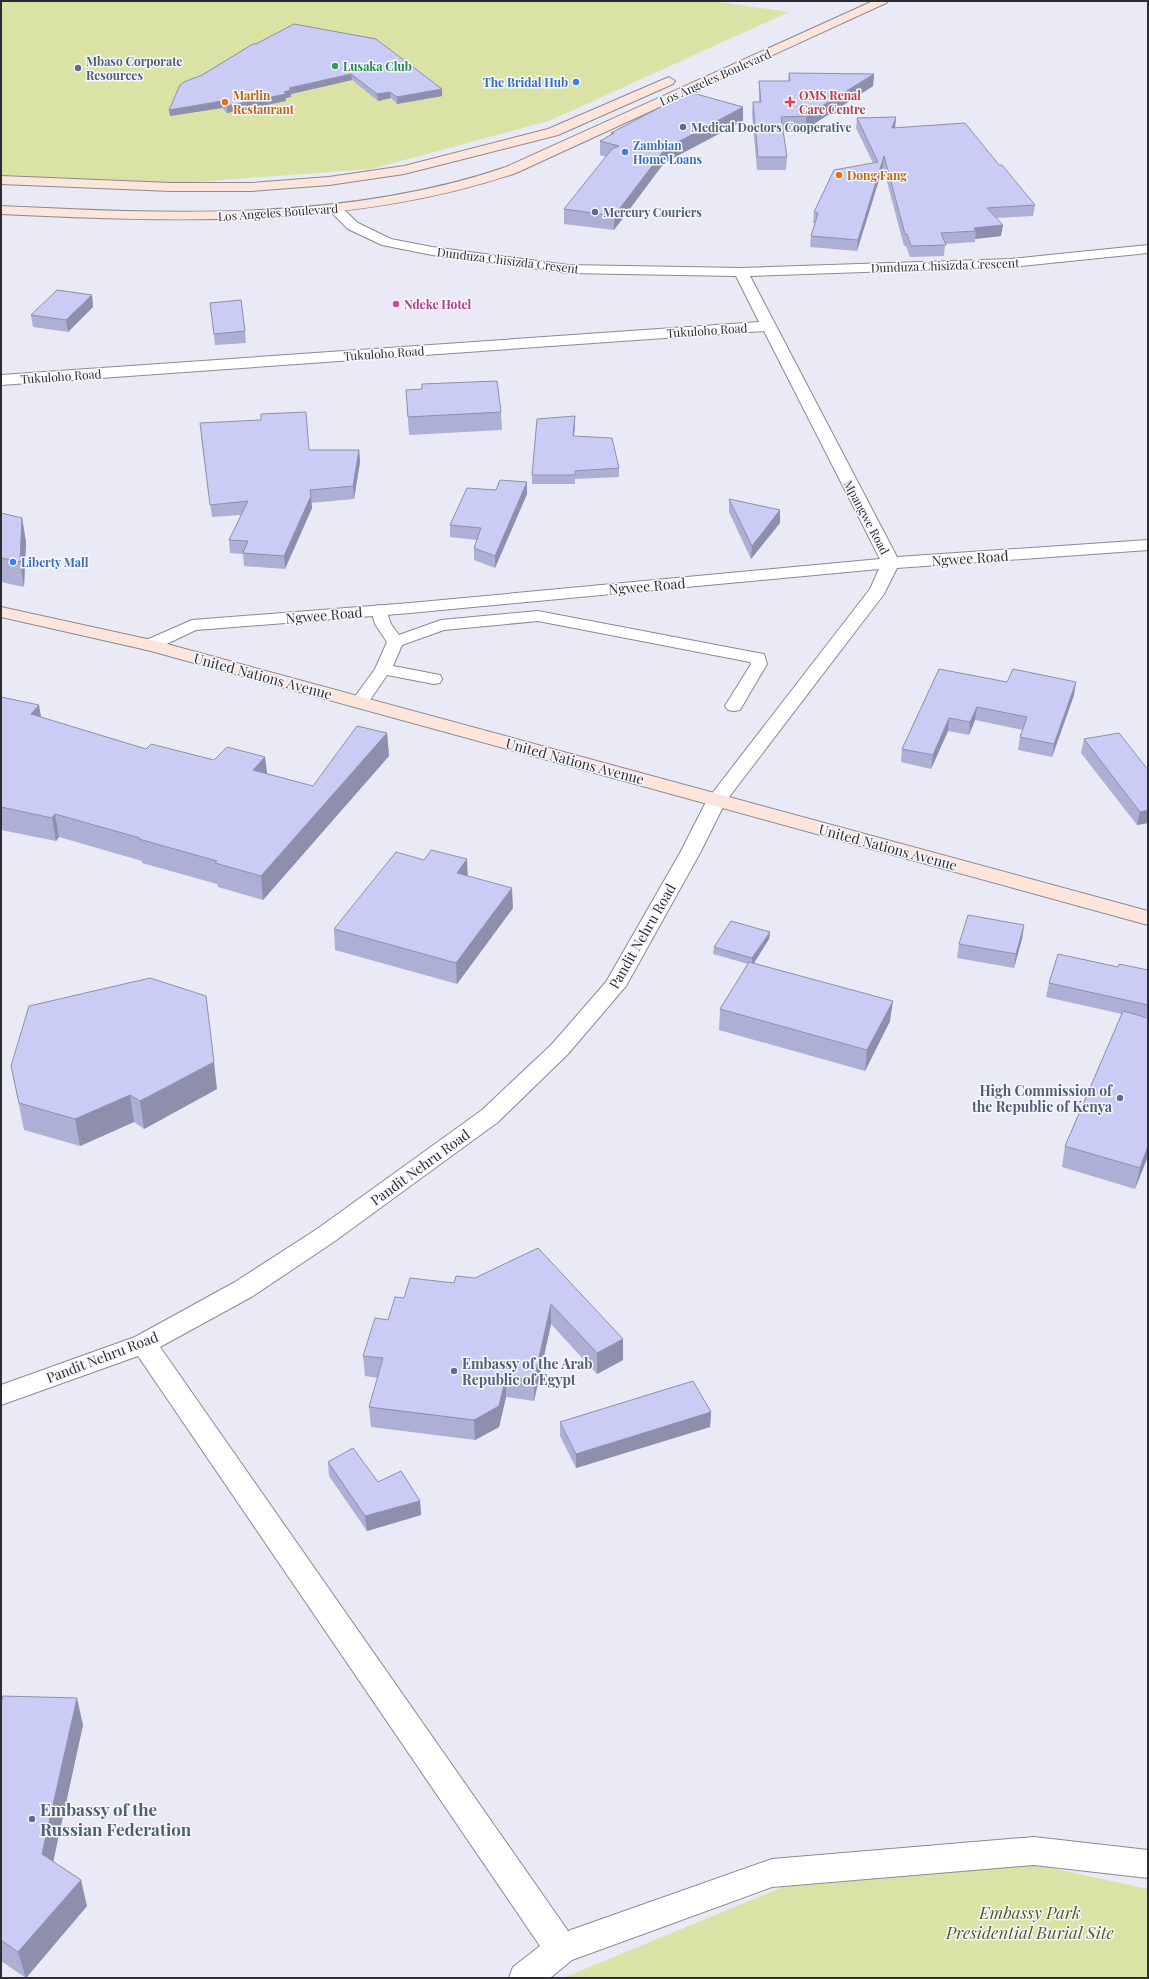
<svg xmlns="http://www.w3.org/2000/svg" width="1149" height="1979" font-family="'Playfair Display',serif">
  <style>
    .green { fill: #dbe2a6 }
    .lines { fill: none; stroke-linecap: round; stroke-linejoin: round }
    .lane-casing { stroke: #898a94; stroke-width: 2 }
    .street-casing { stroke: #898a94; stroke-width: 2 }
    .secondary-casing { stroke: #898a94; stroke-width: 2 }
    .lane { fill: #fff; fill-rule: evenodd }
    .street { fill: #fff; fill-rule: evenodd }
    .secondary { fill: #fee5db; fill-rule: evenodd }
    .wall { fill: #aeafd4 }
    .shaded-wall { fill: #8d8fac }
    .building { fill: #caccf6; stroke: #8d8fac }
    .leisure-dot { fill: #2e9e5b; stroke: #f7f8fe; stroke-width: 1.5 }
    .service-dot { fill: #5c6f8a; stroke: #f7f8fe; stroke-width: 1.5 }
    .shop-dot { fill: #3f7fe0; stroke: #f7f8fe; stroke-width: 1.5 }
    .food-dot { fill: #e8710a; stroke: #f7f8fe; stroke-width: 1.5 }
    .health-dot { fill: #e0444e; stroke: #f7f8fe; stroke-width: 1.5 }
    .hotel-dot { fill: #d1479c; stroke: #f7f8fe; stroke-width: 1.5 }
    .labels { text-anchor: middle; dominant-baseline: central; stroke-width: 3; stroke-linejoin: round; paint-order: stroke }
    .far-service-label { font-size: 12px; font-weight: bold; fill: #4e5e75; stroke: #f7f8fe; text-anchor: start }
    .far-leisure-label { font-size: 12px; font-weight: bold; fill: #27864d; stroke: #f7f8fe; text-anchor: start }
    .far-street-label { font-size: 12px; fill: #2d2d31; stroke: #f7f8fe }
    .far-shop-label { font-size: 12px; font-weight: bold; fill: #366cbe; stroke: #f7f8fe; text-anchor: start }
    .far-food-label { font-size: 12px; font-weight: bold; fill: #c56008; stroke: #f7f8fe; text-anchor: start }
    .far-health-label { font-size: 12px; font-weight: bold; fill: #be3a42; stroke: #f7f8fe; text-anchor: start }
    .far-hotel-label { font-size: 12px; font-weight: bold; fill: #b23c85; stroke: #f7f8fe; text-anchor: start }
    .street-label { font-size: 14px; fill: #2d2d31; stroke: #f7f8fe }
    .service-label { font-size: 14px; font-weight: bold; fill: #4e5e75; stroke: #f7f8fe; text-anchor: end }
    .near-service-label { font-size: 17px; font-weight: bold; fill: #4e5e75; stroke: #f7f8fe; text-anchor: start }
    .near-park-label { font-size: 17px; font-style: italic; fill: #545822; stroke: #f7f8fe }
  </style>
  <rect width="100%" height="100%" fill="#e9eaf5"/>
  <g class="green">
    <path d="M 1,1 L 713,1 L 789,12 L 549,121 L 371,169 L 157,185 L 1,177 Z"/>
    <path d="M 1037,1865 L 1148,1889 L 1148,1978 L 563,1978 L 783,1887 Z"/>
  </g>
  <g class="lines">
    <defs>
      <path id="lane" d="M 379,605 L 385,607 L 391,624 L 399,635 L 441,620 L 538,611 L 758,653 L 764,654 L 767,664 L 740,710 L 734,711 L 728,710 L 725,706 L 751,664 L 750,662 L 538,621 L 444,630 L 402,645 L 393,666 L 440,675 L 442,679 L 440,683 L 434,684 L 387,675 L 366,706 L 360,707 L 354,706 L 351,702 L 375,669 L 387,642 L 375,624 L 371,610 L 373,607 Z"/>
      <path id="street" d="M 335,205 L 340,206 L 358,223 L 391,239 L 432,247 L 568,265 L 741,268 L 1010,259 L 1148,245 L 1148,253 L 1010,267 L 750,276 L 897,557 L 1148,540 L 1148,550 L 897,568 L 884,594 L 726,801 L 700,853 L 626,986 L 568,1054 L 498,1122 L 335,1241 L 253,1296 L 160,1347 L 568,1931 L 772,1859 L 1034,1837 L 1148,1850 L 1148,1878 L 1034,1865 L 772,1887 L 572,1960 L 550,1978 L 509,1978 L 513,1967 L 540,1946 L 138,1356 L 1,1405 L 1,1385 L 135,1337 L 235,1282 L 317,1229 L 482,1110 L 552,1044 L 606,982 L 680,853 L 707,800 L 870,589 L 879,569 L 410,613 L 196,630 L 156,649 L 150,650 L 144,649 L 141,645 L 144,641 L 192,620 L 410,603 L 880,559 L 764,331 L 1,385 L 1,375 L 759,322 L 736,276 L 568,273 L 432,255 L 382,245 L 348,229 L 328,209 L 330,206 Z"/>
      <g id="secondary">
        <path d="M 873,1 L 888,1 L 886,3 L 516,173 C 350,229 173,222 1,214 L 1,206 C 169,214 344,222 506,167 Z"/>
        <path d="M 669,77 L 675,81 L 673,84 L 558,135 L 404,174 L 329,185 L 252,191 L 171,191 L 1,184 L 1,176 L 171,183 L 252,183 L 329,177 L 404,166 L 548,129 Z"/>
        <path d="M 1,607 L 156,641 L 1148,911 L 1148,925 L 147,650 L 1,617 Z"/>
      </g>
    </defs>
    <use href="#lane" class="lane-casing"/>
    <use href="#street" class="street-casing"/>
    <use href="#secondary" class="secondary-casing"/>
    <use href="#lane" class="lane"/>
    <use href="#street" class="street"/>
    <use href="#secondary" class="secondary"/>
  </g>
  <g class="wall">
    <path d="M 253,44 L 442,96 L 397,104 L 391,98 L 378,101 L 352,80 L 291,94 L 291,97 L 286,98 L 286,101 L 227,113 L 222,108 L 170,116 L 202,75 Z"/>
    <path d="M 789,73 L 874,74 L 873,86 L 806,129 L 783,130 L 787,157 L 786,170 L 757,170 L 752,114 L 753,102 L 759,102 L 759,81 L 788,81 Z"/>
    <path d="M 743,107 L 743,121 L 664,163 L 614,230 L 564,224 L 564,209 L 606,157 L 600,155 L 600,141 L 611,135 L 611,133 Z"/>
    <path d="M 896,117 L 895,128 L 999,165 L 1035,205 L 1033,216 L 996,218 L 1001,236 L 975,239 L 975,242 L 945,244 L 944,256 L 910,257 L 906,246 L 904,246 L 883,167 L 857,251 L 810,247 L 811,236 L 815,223 L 813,223 L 814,212 L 873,163 L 856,128 L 857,118 Z"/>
    <path d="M 92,295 L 93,307 L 68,332 L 33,327 L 31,315 Z"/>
    <path d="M 210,303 L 245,331 L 246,343 L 215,345 Z"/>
    <path d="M 406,390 L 501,412 L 502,430 L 409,435 Z"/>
    <path d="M 575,425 L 574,436 L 619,468 L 619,477 L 575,479 L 575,484 L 532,484 L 532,475 Z"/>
    <path d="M 201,436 L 309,450 L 359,450 L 360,462 L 354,499 L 311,503 L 312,508 L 285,569 L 244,566 L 243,554 L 230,553 L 229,540 L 241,515 L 212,517 Z"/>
    <path d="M 527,482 L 527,494 L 495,568 L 474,560 L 474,548 L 477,540 L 450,537 L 450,525 L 496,490 Z"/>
    <path d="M 729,499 L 780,510 L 780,523 L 751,559 L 729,512 Z"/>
    <path d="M 1,513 L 22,518 L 26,542 L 24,587 L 1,582 Z"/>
    <path d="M 939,669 L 1074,695 L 1052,757 L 1018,750 L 1020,737 L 1023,730 L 975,720 L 969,735 L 948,731 L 931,769 L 901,762 L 902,749 Z"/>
    <path d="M 1,697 L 41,717 L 146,749 L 214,760 L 313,786 L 387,733 L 389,756 L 263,900 L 218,887 L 217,884 L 142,863 L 142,861 L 59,837 L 56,841 L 1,830 Z"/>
    <path d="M 1084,739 L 1148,770 L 1148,823 L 1137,825 L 1081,753 Z"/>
    <path d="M 467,859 L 467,876 L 513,908 L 457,984 L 335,950 L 334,929 L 424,860 Z"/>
    <path d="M 1024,925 L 1022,939 L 1014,968 L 957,958 L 959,944 Z"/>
    <path d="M 770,932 L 769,939 L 754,963 L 890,1021 L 865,1071 L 719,1030 L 720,1009 L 748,964 L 713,954 L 714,947 Z"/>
    <path d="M 1118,967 L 1148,970 L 1148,1012 L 1146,1017 L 1148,1018 L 1148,1156 L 1135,1189 L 1062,1167 L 1065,1146 L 1122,1014 L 1046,997 L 1049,983 Z"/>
    <path d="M 11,1066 L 217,1089 L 144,1129 L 134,1122 L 80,1146 L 24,1130 Z"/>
    <path d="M 538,1248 L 623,1360 L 597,1374 L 551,1324 L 534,1401 L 506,1397 L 499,1427 L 475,1440 L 371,1427 L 369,1407 L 378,1378 L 365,1376 L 363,1356 L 404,1298 L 454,1283 L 475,1278 Z"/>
    <path d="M 711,1412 L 710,1427 L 576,1468 L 560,1436 L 560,1422 Z"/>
    <path d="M 328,1462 L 378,1482 L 420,1501 L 421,1515 L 367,1531 L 329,1476 Z"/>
    <path d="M 1,1703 L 83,1725 L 53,1861 L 87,1906 L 26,1978 L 1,1961 Z"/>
  </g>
  <g class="shaded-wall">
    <path d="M 351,74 L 352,80 L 291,94 L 291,97 L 286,98 L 286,101 L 227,113 L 227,106 L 289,88 Z"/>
    <path d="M 874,74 L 873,86 L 806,129 L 806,116 Z"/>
    <path d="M 442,89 L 442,96 L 397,104 L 397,97 Z"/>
    <path d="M 390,92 L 391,98 L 378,101 L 377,94 Z"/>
    <path d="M 222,101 L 222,108 L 170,116 L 169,110 Z"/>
    <path d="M 743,107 L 743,121 L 664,163 L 614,230 L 614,216 L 665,149 Z"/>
    <path d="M 896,117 L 895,127 L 891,139 L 892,128 Z"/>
    <path d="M 884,156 L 883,167 L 857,251 L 858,240 Z"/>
    <path d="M 1003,225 L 1001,236 L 975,239 L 976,231 L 974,228 Z"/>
    <path d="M 92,295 L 93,307 L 68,332 L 66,320 Z"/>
    <path d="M 575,416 L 575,425 L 573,445 L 573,436 Z"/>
    <path d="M 359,450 L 360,462 L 354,499 L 353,486 Z"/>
    <path d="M 527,482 L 527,494 L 495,568 L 495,556 Z"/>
    <path d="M 311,496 L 312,508 L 285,569 L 284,556 Z"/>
    <path d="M 780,510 L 780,523 L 751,559 L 752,546 Z"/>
    <path d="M 22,518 L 26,542 L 24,587 L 20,562 Z"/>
    <path d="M 1076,682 L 1074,695 L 1052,757 L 1054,744 Z"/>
    <path d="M 39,705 L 43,728 L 31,714 Z"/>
    <path d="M 977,707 L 975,720 L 969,735 L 970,722 Z"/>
    <path d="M 949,718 L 948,731 L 931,769 L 933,755 Z"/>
    <path d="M 387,733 L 389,756 L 263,900 L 261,876 Z"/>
    <path d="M 265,757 L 268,780 L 253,770 Z"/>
    <path d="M 1148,810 L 1148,823 L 1137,825 L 1140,812 Z"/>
    <path d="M 55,814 L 59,837 L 56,841 L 52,818 Z"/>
    <path d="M 467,859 L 468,880 L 457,873 Z"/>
    <path d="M 512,888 L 513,908 L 457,984 L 456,963 Z"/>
    <path d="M 1024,925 L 1022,939 L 1014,968 L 1016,954 Z"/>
    <path d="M 770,932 L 769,939 L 752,966 L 752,958 Z"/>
    <path d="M 893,1001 L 890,1021 L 865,1071 L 867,1050 Z"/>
    <path d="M 214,1062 L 217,1089 L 144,1129 L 140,1101 Z"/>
    <path d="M 130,1095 L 134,1122 L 80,1146 L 75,1119 Z"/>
    <path d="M 1148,1146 L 1148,1156 L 1135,1189 L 1140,1168 Z"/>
    <path d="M 551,1304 L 551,1324 L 534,1401 L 534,1380 Z"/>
    <path d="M 623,1339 L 623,1360 L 597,1374 L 597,1353 Z"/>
    <path d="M 506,1377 L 506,1397 L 499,1427 L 475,1440 L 474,1420 Z"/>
    <path d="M 711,1412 L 710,1427 L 576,1468 L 576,1454 Z"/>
    <path d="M 420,1501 L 421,1515 L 367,1531 L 365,1516 Z"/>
    <path d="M 77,1698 L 83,1725 L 49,1881 L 42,1854 Z"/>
    <path d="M 81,1880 L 87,1906 L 26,1978 L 18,1952 Z"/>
  </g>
  <g class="building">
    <path d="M 294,24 L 376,39 L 442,89 L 397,97 L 390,92 L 377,94 L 351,74 L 289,88 L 291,90 L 284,92 L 286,94 L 227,106 L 222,101 L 169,110 L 180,85 L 184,82 L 202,75 L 253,44 L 256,44 Z"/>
    <path d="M 789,73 L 874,74 L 806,116 L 781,117 L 787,157 L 758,157 L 753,102 L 761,102 L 759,81 L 790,81 Z"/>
    <path d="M 689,92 L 743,107 L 665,149 L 614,216 L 564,209 L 612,149 L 619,146 L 600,141 L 614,133 L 611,133 Z"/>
    <path d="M 896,117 L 892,128 L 965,123 L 999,165 L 1002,165 L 1035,205 L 987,208 L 1003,225 L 974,228 L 976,231 L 941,233 L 946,245 L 911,246 L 907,234 L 905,234 L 884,156 L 858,240 L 811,236 L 818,213 L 814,212 L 834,170 L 878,162 L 857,118 Z"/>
    <path d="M 57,290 L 92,295 L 66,320 L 31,315 Z"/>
    <path d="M 241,300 L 245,331 L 214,334 L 210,303 Z"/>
    <path d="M 497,381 L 501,412 L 408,417 L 406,390 L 422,389 L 422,384 Z"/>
    <path d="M 306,412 L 309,450 L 359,450 L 353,486 L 310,490 L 311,496 L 284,556 L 243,553 L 248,541 L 229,540 L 248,501 L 210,505 L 200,423 L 261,420 L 261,414 Z"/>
    <path d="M 575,416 L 573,436 L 612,438 L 619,468 L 575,471 L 575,475 L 532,475 L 537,419 Z"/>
    <path d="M 500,480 L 527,482 L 495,556 L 474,548 L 481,528 L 450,525 L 467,488 L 496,490 Z"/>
    <path d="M 729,499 L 780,510 L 752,546 Z"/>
    <path d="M 1,513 L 22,518 L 20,562 L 1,558 Z"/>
    <path d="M 939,669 L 1007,682 L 1013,669 L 1076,682 L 1054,744 L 1020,737 L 1027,717 L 977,707 L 970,722 L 949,718 L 933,755 L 902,749 Z"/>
    <path d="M 1,697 L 39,705 L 31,714 L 146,749 L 151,744 L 214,760 L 227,747 L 265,757 L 253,770 L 313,786 L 357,726 L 387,733 L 261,876 L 215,863 L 217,861 L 139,839 L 140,838 L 55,814 L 52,818 L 1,807 Z"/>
    <path d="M 1119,733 L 1148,770 L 1148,810 L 1140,812 L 1084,739 Z"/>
    <path d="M 431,850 L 467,859 L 457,873 L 512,888 L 456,963 L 334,929 L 396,852 L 424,860 Z"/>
    <path d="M 968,915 L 1024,925 L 1016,954 L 959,944 Z"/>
    <path d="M 731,921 L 770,932 L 752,958 L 714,947 Z"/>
    <path d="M 1058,954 L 1118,967 L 1119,964 L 1148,970 L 1148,1005 L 1049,983 Z"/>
    <path d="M 749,962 L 893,1001 L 867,1050 L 720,1009 Z"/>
    <path d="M 150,978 L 206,996 L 214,1062 L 140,1101 L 130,1095 L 75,1119 L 19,1103 L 11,1066 L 29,1006 Z"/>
    <path d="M 1123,1011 L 1148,1018 L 1148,1146 L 1140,1168 L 1065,1146 Z"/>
    <path d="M 538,1248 L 623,1339 L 597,1353 L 551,1304 L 534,1380 L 506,1377 L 499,1406 L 474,1420 L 369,1407 L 383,1358 L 363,1356 L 375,1318 L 388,1320 L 395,1297 L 404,1298 L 410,1278 L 454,1283 L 456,1276 L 475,1278 Z"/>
    <path d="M 693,1381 L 711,1412 L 576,1454 L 560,1422 Z"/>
    <path d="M 353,1448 L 378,1482 L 401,1471 L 420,1501 L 365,1516 L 328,1462 Z"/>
    <path d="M 3,1696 L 77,1698 L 42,1854 L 81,1880 L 18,1952 L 1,1940 L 1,1703 Z"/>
  </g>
  <circle class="leisure-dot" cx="335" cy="66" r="4"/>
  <g class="service-dot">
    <circle cx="78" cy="68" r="4"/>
    <circle cx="683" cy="127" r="4"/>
    <circle cx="595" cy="212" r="4"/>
    <circle cx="1120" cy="1098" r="4"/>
    <circle cx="454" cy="1371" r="4"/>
    <circle cx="32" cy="1819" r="4"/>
  </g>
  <g class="shop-dot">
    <circle cx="576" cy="82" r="4"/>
    <circle cx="625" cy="152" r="4"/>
    <circle cx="13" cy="562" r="4"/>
  </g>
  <g class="food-dot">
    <circle cx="225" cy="102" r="4"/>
    <circle cx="839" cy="175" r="4"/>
  </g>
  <path class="health-dot" d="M788 96h4v4h4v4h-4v4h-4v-4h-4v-4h4z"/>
  <circle class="hotel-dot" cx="396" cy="304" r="4"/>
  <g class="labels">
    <g class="far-service-label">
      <text x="86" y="61">Mbaso Corporate<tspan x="86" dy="14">Resources</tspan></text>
      <text x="691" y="127">Medical Doctors Cooperative</text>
      <text x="603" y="212">Mercury Couriers</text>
    </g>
    <g class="far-leisure-label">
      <text x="343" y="66">Lusaka Club</text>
    </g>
    <g class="far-street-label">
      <text transform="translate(715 77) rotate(-24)">Los Angeles Boulevard</text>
      <text transform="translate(278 212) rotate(-4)">Los Angeles Boulevard</text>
      <text transform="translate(508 260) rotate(7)">Dunduza Chisizda Cresent</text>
      <text transform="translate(945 265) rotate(-2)">Dunduza Chisizda Crescent</text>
      <text transform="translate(707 330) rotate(-4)">Tukuloho Road</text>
      <text transform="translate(384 353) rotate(-4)">Tukuloho Road</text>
      <text transform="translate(61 376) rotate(-4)">Tukuloho Road</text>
      <text transform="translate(867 517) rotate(62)">Mpangwe Road</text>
    </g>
    <g class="far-shop-label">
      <text x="568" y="82" text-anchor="end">The Bridal Hub</text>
      <text x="633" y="145">Zambian<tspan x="633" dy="14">Home Loans</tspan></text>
      <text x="21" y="562">Liberty Mall</text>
    </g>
    <g class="far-food-label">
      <text x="233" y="95">Marlin<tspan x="233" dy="14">Restaurant</tspan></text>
      <text x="847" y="175">Dong Fang</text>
    </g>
    <g class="far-health-label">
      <text x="799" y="95">OMS Renal<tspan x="799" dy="14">Care Centre</tspan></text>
    </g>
    <g class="far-hotel-label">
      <text x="404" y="304">Ndeke Hotel</text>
    </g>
    <g class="street-label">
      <text transform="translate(970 558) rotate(-4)">Ngwee Road</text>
      <text transform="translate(647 586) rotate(-5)">Ngwee Road</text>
      <text transform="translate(324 615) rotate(-5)">Ngwee Road</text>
      <text transform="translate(263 676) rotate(15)">United Nations Avenue</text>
      <text transform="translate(575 761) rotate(15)">United Nations Avenue</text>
      <text transform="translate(888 847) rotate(15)">United Nations Avenue</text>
      <text transform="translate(642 936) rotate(-60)">Pandit Nehru Road</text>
      <text transform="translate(420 1167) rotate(-36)">Pandit Nehru Road</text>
      <text transform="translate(102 1357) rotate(-21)">Pandit Nehru Road</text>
    </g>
    <g class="service-label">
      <text x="1112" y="1090">High Commission of<tspan x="1112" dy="16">the Republic of Kenya</tspan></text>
      <text x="462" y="1363" text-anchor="start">Embassy of the Arab<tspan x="462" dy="16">Republic of Egypt</tspan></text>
    </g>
    <g class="near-service-label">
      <text x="40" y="1809">Embassy of the<tspan x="40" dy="20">Russian Federation</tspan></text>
    </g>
    <g class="near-park-label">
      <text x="1030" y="1912">Embassy Park<tspan x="1030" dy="20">Presidential Burial Site</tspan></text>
    </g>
  </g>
  <rect width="1149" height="1979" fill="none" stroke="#2d2d31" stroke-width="4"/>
</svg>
